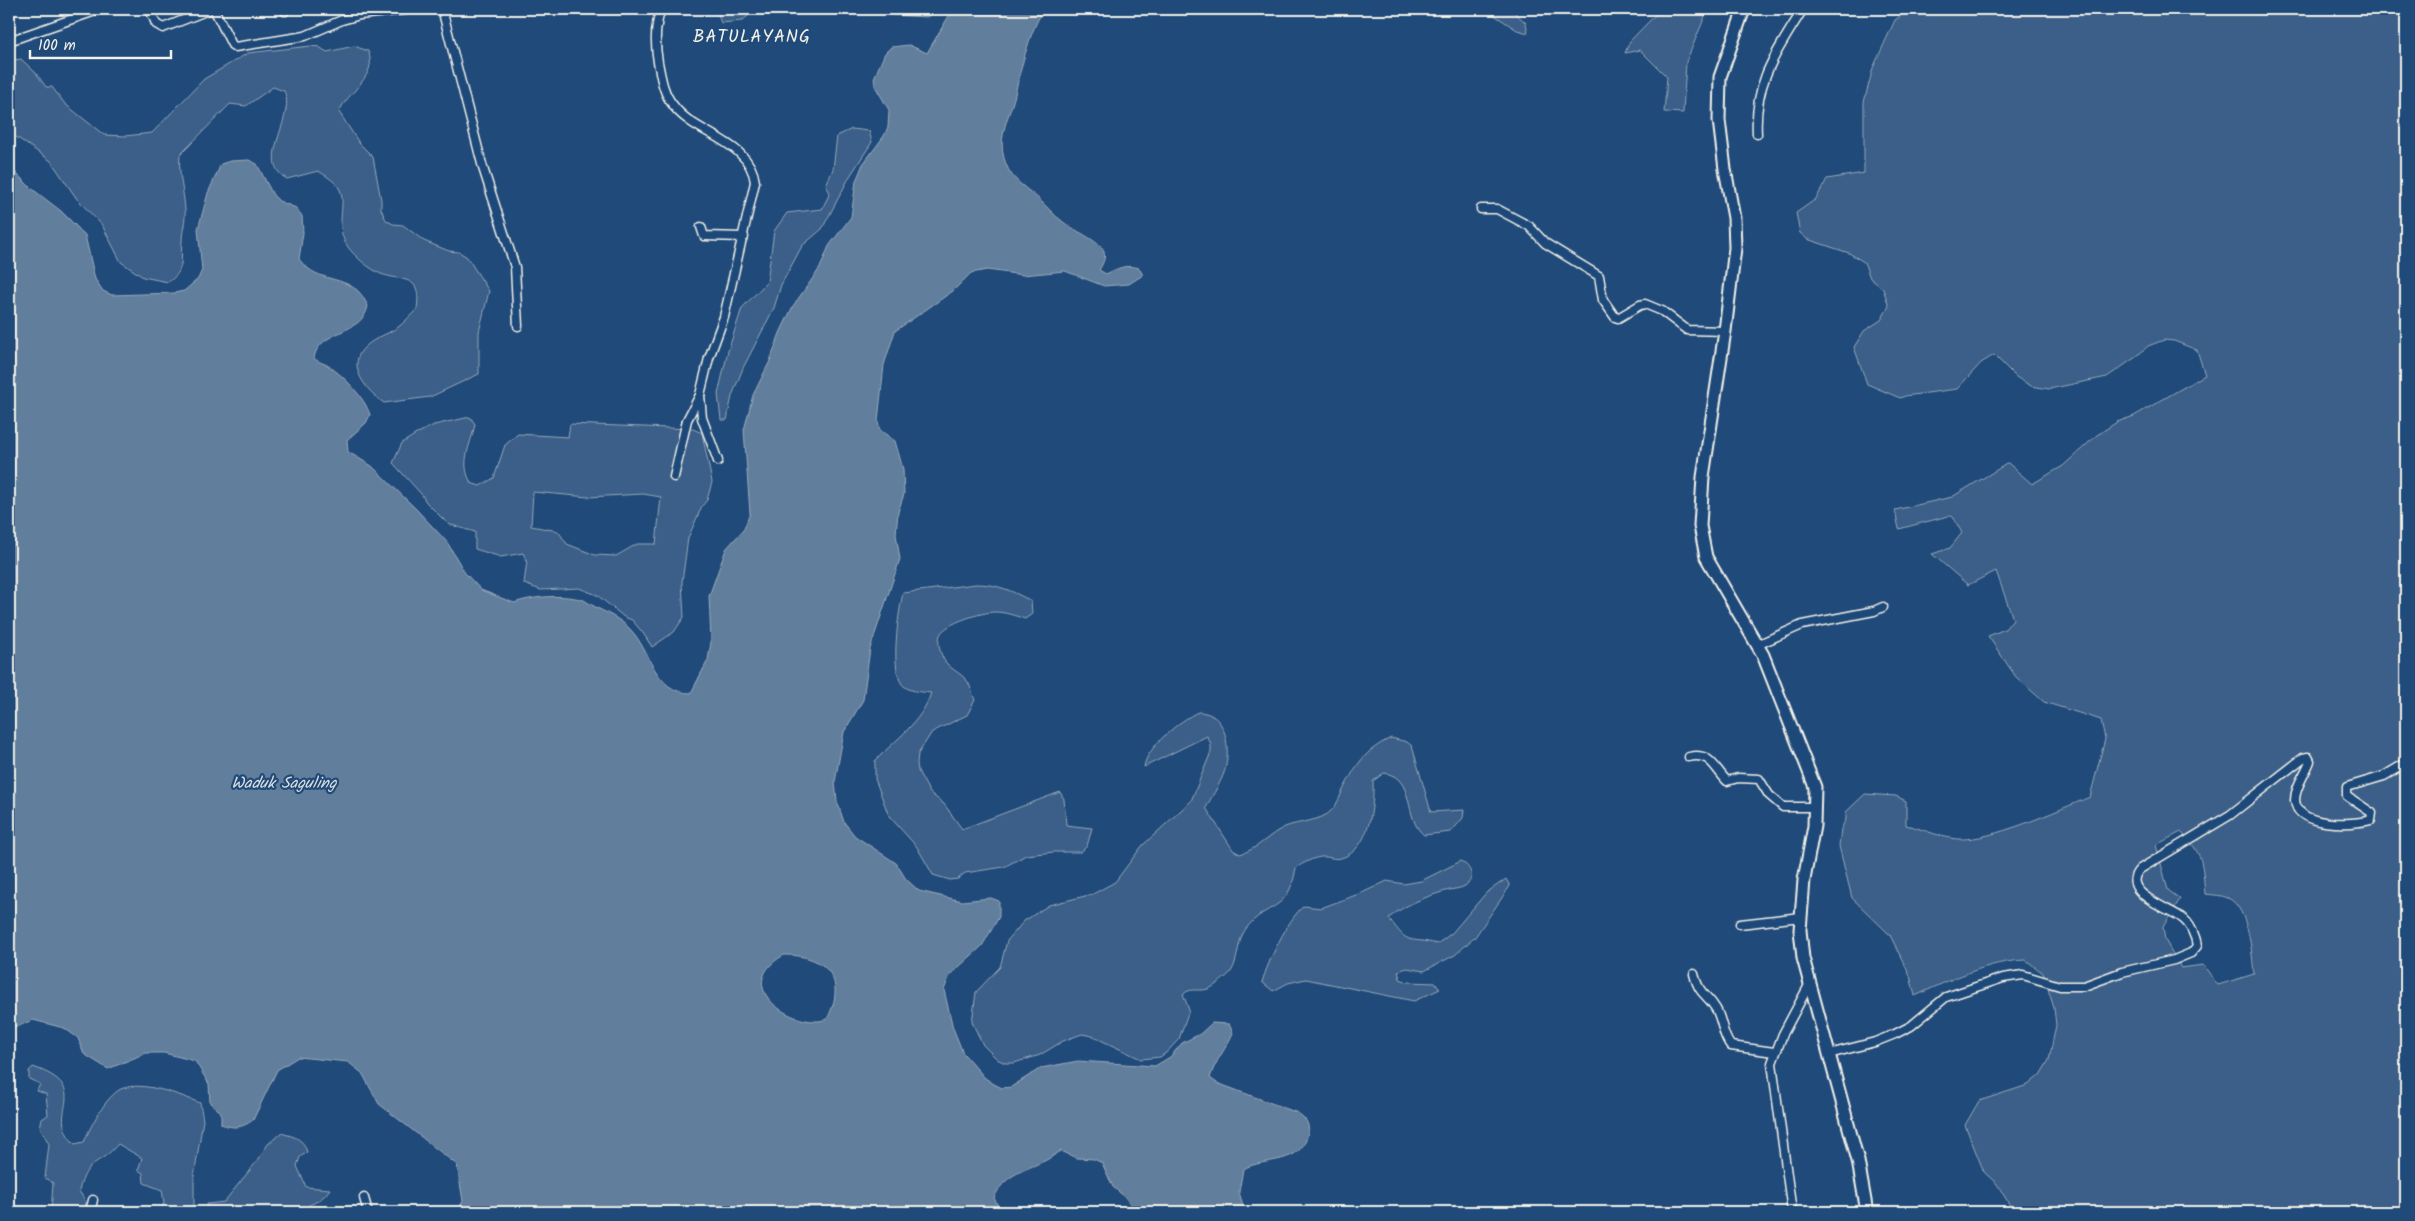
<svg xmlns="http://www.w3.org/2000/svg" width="2415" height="1221" font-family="Kalam,sans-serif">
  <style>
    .green { fill: #3a5f88; stroke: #97a8b8; fill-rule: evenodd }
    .water { fill: #627e9d; stroke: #9cacbb; fill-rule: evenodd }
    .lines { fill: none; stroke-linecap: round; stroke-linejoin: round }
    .minor-casing { stroke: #f4f1e8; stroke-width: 11 }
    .secondary-casing { stroke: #f4f1e8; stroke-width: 15 }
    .minor { stroke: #1f4a7a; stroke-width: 8 }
    .secondary { stroke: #1f4a7a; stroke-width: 11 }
    .labels { text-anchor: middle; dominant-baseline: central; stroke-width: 4.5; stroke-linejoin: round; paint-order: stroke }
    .water-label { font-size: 16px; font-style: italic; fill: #dee0dd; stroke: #1f4a7a }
    .quarter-label { font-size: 18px; letter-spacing: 1px; fill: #f4f1e8; stroke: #1f4a7a }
  </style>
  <rect width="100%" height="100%" fill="#1f4a7a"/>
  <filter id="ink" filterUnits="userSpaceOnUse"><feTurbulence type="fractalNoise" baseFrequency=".02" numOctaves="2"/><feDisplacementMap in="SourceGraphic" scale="10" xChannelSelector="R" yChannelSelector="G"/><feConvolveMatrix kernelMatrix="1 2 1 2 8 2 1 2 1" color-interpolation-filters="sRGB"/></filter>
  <g filter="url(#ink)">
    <g class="green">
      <path d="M 716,9 L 756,9 L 742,21 L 721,23 Z"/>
      <path d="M 881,9 L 938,9 L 927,17 L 892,15 Z"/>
      <path d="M 1485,9 L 1511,9 L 1526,23 L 1528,33 L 1517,30 Z"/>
      <path d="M 1661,9 L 1708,9 L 1686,62 L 1683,113 L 1664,112 L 1667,77 L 1640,50 L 1625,53 L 1630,41 Z"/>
      <path d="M 1911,9 L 2406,9 L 2406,1212 L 2014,1212 L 1997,1184 L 1984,1172 L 1965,1125 L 1979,1101 L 2028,1085 L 2040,1075 L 2049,1060 L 2056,1025 L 2054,1008 L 2043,973 L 2026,960 C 1988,961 1950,980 1915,996 L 1910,976 L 1890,935 L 1852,898 L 1839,846 L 1841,829 L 1846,819 L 1846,812 L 1865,794 L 1896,796 L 1906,801 L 1906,825 C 1923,829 1942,838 1958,839 C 1991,841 2058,810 2090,797 L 2105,739 L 2101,720 L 2044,702 L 2016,677 L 1988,636 L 2005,629 L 2013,619 L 1996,571 L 1968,585 L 1932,554 L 1950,548 L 1962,533 L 1952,515 L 1899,529 L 1895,510 L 1952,497 L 2008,463 L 2032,484 L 2063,466 L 2097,435 L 2117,422 L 2134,416 L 2205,375 L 2197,350 L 2174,341 L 2164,340 L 2148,346 L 2136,357 L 2107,377 L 2049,389 L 2031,386 L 2016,377 L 1994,355 L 1981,363 L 1957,389 L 1905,396 L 1900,398 L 1867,384 L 1854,347 L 1864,331 L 1881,320 L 1889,306 L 1883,289 L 1870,278 L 1864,262 L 1849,253 L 1807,239 L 1800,233 L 1796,213 L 1816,199 L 1827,179 L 1864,173 L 1864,102 L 1873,68 L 1895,20 ZM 2181,832 C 2204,855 2202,862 2205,894 C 2212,895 2222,895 2228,898 C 2249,908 2252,954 2254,974 L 2218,985 L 2203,965 L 2181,968 L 2165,940 L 2163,927 L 2180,899 L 2168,890 L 2156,845 Z"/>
      <path d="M 311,46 L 319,47 L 327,52 L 354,46 L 368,51 C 379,76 348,91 339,112 L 359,143 L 373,157 L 381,200 L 381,209 L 386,220 L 393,224 L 403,225 L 424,241 L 449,251 L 459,252 L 467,257 L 489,291 L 479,332 L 479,374 L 430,397 L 384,403 C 367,391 344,365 366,346 C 375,338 387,334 397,328 C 404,323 411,315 417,309 C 422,274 404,282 381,274 C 370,269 355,257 348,247 C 333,227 348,203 339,188 C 335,181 325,175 318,171 L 287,179 C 254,161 297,117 284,91 L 273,87 L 246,106 L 230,104 L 180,155 C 178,174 184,191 185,210 C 186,220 182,231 182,241 C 180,259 186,271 168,282 L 143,277 L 121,262 L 102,225 L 77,199 L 51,161 L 9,132 L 9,61 L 21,59 L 36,73 L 46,87 L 52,87 L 65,104 L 104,135 L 125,136 L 152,133 L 204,79 L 248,53 Z"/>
      <path d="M 852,129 L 869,131 L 872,142 L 850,176 L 822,229 L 802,246 L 781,285 L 774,308 L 743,368 L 732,396 L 727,420 L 721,420 L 718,394 L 728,351 L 742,308 L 767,282 L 774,231 L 787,213 L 822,209 L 830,193 L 826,185 L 833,169 L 837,136 Z"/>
      <path d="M 470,417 L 475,424 C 471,446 459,461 471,483 L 480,486 L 494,478 L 505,445 L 518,434 L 568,437 L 570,424 L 693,429 L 702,433 L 712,482 L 707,500 L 702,506 L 688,538 L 682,582 L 684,617 L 674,632 L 652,647 L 643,633 L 632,620 L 624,617 L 597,595 L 579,588 L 541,590 L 524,584 L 527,561 L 523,553 L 501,557 L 475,549 L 475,532 L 448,524 L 426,502 L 422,495 L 393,463 L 402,443 L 418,433 L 434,425 ZM 533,492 L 588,497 L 643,494 L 661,497 L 656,544 L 637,544 L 616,556 L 595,555 L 567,544 L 558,531 L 531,526 Z"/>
      <path d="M 976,584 C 998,584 1012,591 1031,601 L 1032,614 L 1025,619 C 1016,616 1005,612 995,612 C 982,612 945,623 940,635 C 937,642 940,652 943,658 C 948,669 961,672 968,682 C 971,687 972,694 975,700 L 967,715 L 932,732 L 918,754 L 917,763 L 918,771 L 930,793 L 944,804 L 962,829 L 1060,792 L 1064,799 L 1066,825 L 1092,828 L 1087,846 L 1081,852 L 1054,852 L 1026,855 L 1004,867 L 965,873 L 958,879 L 950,880 L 933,875 L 917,847 L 889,816 L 875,779 L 875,761 C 896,739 921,723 931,693 C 924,692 912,692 905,687 C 888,676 899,610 903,593 Z"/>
      <path d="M 1198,712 C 1225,712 1230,743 1226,765 C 1224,779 1212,795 1206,808 L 1233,850 L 1240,854 C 1257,850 1269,834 1285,827 C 1299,821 1321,822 1332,810 C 1337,805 1340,796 1343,790 C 1357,764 1364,751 1391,738 L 1407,742 L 1412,746 L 1431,812 L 1464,810 L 1463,818 L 1451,832 L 1424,835 C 1403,819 1416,777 1384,773 L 1373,781 C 1374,806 1370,850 1341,858 C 1334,860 1328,856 1321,857 C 1313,858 1303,863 1296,868 C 1288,915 1267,900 1245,930 C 1236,943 1239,967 1227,976 C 1222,980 1214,987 1208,989 C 1198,992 1192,987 1183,994 L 1189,1010 L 1179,1039 L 1167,1052 L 1160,1057 L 1141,1059 L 1092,1036 L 1082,1034 L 1063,1041 L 1040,1055 L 1014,1063 L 1005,1063 L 997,1059 L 983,1045 L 972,1022 L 976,992 L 1000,967 L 1007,941 L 1024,921 L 1049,905 L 1093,894 L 1115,882 L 1142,846 L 1191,801 L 1211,752 L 1211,744 L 1207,736 L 1144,767 C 1146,748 1180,720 1198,712 Z"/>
      <path d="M 1461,861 C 1471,867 1476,878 1465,886 C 1460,889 1452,889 1446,891 C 1427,896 1404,905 1389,918 C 1410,948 1408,936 1437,944 L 1452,933 L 1486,893 L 1506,879 L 1510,886 L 1475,937 L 1455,955 L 1424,971 L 1407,968 L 1398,971 L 1400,979 L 1408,982 L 1436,983 L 1440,989 L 1414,1001 L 1306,979 L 1288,983 L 1273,991 L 1262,982 C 1268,962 1288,918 1304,906 L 1321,908 L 1364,892 L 1387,881 L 1404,884 L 1421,881 Z"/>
      <path d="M 33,1067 C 97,1089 42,1113 75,1144 L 84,1142 C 90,1127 106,1096 121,1089 C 142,1080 180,1095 200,1103 L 203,1120 L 194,1177 L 194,1212 L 161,1212 L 164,1202 L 162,1190 L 144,1183 L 143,1173 L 138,1170 L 142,1158 L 118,1144 C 100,1166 87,1157 79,1191 L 86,1202 L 84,1212 L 51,1212 L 53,1183 L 45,1178 L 49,1144 L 40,1127 L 42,1119 L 48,1115 L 46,1094 L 37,1091 L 40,1084 L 29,1079 L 29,1071 Z"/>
      <path d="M 281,1133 C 295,1137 303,1138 307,1152 L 300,1157 L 297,1166 L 306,1187 L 330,1189 C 310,1221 239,1212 205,1212 L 207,1204 L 224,1202 L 258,1160 L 268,1144 Z"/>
    </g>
    <path class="water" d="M 953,9 L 1045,9 C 1032,23 1020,71 1016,90 C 1011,116 995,136 1006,164 C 1012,181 1027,188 1040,200 C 1047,207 1054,215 1062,221 C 1071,229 1101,241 1104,252 C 1106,259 1102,265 1099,270 L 1106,274 C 1118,268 1126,264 1139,268 L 1143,275 L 1129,284 L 1104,286 L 1065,271 L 1023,275 L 987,270 L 971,273 L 953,291 L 895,331 L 884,365 L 878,421 L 880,430 L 895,441 L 903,469 L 904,494 L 898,512 L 896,534 L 900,559 L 870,649 L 863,700 L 844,732 L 835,782 L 837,801 L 844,822 L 855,836 L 896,863 L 906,879 L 919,891 L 962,901 L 991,898 L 999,901 L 999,917 L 982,946 L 950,975 L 944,990 L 953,1028 L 963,1053 L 985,1078 L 994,1084 L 1002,1088 L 1011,1087 L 1041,1068 L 1078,1061 L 1155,1066 L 1170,1057 L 1182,1043 L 1200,1034 L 1212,1023 L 1229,1024 L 1233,1033 C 1226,1049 1215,1061 1210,1078 L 1217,1083 L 1298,1113 C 1305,1118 1310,1123 1308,1133 C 1302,1166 1265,1157 1243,1169 L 1239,1192 L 1245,1212 L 1136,1212 L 1125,1197 L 1113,1187 L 1102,1163 L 1094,1159 L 1077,1158 L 1061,1151 C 1054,1155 1048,1160 1040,1163 C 1020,1172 1004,1176 994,1198 L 1001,1212 L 457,1212 L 463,1201 L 457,1165 L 379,1104 L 362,1073 L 348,1062 L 298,1057 L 277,1070 L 253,1120 C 242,1128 234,1129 221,1124 L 221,1112 L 210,1103 L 209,1084 L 195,1061 L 164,1053 L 146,1053 L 108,1069 L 84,1054 L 78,1038 L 64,1028 L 33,1020 L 19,1026 L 9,1027 L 9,166 L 31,188 L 61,211 L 85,235 L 95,279 L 103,291 L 112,295 L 174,293 L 184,291 L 198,279 L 202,270 L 198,229 L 208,193 L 221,164 L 230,161 L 249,160 L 257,164 L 273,195 L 279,201 L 296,208 L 302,216 L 303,233 L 299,259 C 316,282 338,275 357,290 C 362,294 365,301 368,306 C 363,335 319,329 314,358 C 319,363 325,363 330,367 C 345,377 365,398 370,415 L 366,423 L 347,440 L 348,452 L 372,466 L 416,509 L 447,542 L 465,573 L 481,590 L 514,603 C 533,596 564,594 584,600 C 598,610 618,616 630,629 C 651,650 654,693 691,693 L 708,660 L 711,642 L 709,596 L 726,549 L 744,529 L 750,513 L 744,430 L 753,395 L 770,361 L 780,333 L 793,306 L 820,268 L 829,246 L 851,217 L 856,181 L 863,164 L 884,136 L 888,127 L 889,110 L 875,86 L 874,78 L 885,53 L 891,47 L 909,45 L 927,53 ZM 784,955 C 826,955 848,979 827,1019 C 798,1031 727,988 784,955 Z"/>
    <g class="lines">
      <defs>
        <g id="minor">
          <path d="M 150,9 L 156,24 L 163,28 L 211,9"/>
          <path d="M 214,9 L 232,45 L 235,47 L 305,36 L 342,20 L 360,15 L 414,9"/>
          <path d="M 283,9 L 285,11"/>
          <path d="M 442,9 L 483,168 L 515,267 L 518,326"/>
          <path d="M 661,9 C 655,25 655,45 658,62 C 661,77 663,93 673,105 C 694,135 750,140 755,182 L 724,317 L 709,358 L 700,395 L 687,420 L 674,477"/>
          <path d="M 9,41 L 101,9"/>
          <path d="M 1757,134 C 1754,80 1777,52 1803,9"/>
          <path d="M 1481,209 L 1497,209 L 1529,226 L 1545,243 L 1599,276 L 1603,300 L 1615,317 L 1618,318 L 1640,305 L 1645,304 L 1662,311 L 1687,330 L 1725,331"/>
          <path d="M 701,227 L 704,236 L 744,237"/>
          <path d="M 700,395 L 702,418 L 718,461"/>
          <path d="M 1757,645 L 1802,625 L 1874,611 L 1883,607"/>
          <path d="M 1689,757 C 1711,752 1714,768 1727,781 L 1738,778 L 1759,779 L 1769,795 L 1783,807 L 1815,807"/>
          <path d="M 1740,924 L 1801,917"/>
          <path d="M 1694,974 C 1700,997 1707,993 1716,1009 C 1723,1021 1722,1036 1731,1046 L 1774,1052"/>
          <path d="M 1829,1054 L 1875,1042 L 1895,1034 L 1911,1026 L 1946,997 L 2003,978 L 2023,975 L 2060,986 L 2084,986 L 2122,972 L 2174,960 L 2191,953 L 2197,946 C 2196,937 2190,923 2182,918 C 2169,908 2118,892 2140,869 L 2230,815 L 2303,758 L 2308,757 L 2310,761 C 2306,773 2295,786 2295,800 C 2296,828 2353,825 2371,820 L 2372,813 L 2347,796 L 2347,787 L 2384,776 L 2406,763"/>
          <path d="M 364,1198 L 368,1212"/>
          <path d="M 90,1212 L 93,1200"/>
          <path d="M 1792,1212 L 1772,1063 L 1783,1034 L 1809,985"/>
        </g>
        <path id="secondary" d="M 1744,9 L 1720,77 L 1719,120 L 1725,169 L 1734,218 L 1735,248 L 1725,331 L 1703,477 L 1700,526 L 1706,557 L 1763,655 L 1815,787 L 1814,826 L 1804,880 L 1800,930 L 1803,958 L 1858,1161 L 1867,1212"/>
      </defs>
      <use href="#minor" class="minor-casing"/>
      <use href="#secondary" class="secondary-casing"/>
      <use href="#minor" class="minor"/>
      <use href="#secondary" class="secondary"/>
    </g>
  </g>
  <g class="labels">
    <g class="water-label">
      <text x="284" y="783">Waduk Saguling</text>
    </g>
    <g class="quarter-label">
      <text x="752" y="37">BATULAYANG</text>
    </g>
  </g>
  <rect width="2415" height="1221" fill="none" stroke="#1f4a7a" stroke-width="30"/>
  <rect x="15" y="15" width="2385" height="1191" fill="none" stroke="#f4f1e8" stroke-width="2" filter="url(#ink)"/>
  <path d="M30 50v8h141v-8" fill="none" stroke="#f4f1e8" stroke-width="2.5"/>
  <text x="38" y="50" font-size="15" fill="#f4f1e8" stroke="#1f4a7a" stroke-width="4" paint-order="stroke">100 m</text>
</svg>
